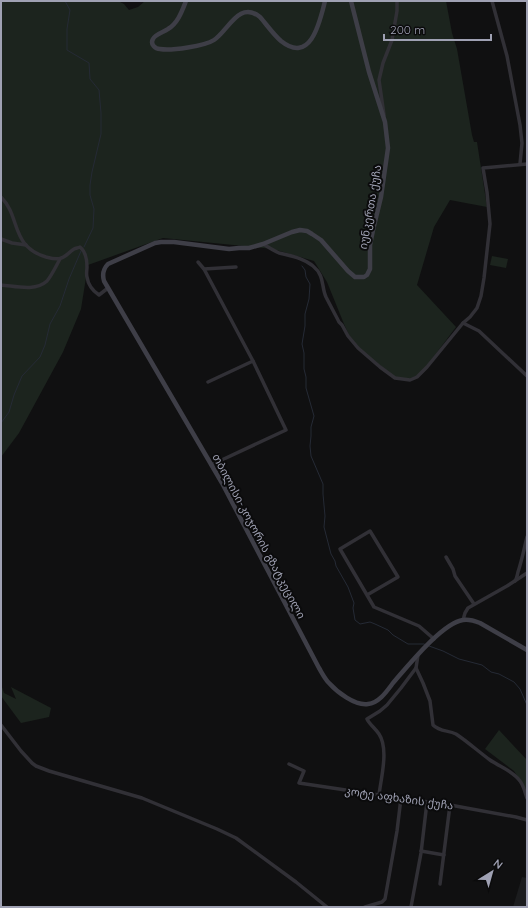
<svg xmlns="http://www.w3.org/2000/svg" width="528" height="908" font-family="Quicksand,'Noto Sans Georgian',sans-serif">
  <style>
    .built { fill: #1b1c1e }
    .green { fill: #1c241e }
    .lines { fill: none; stroke-linecap: round; stroke-linejoin: round }
    .stream { stroke: #252a35; stroke-width: 1 }
    .street { stroke: #313036; stroke-width: 3.5 }
    .secondary { stroke: #3e3e47; stroke-width: 4.5 }
    .labels { text-anchor: middle; dominant-baseline: central; stroke-width: 4; stroke-linejoin: round; paint-order: stroke }
    .street-label { font-size: 11px; fill: #9fa1b3; stroke: #0b0b0c }
  </style>
  <rect width="100%" height="100%" fill="#101011"/>
  <path class="built" d="M 522,877 L 527,878 L 527,907 L 513,907 Z"/>
  <g class="green">
    <path d="M 1,1 L 118,1 L 124,4 L 129,10 L 138,7 L 145,1 L 446,1 L 452,33 L 457,49 L 472,135 L 474,142 L 477,142 L 487,207 L 450,200 L 434,227 L 417,285 L 456,327 L 426,367 L 416,376 L 409,379 L 395,377 L 369,357 L 358,347 L 349,335 L 344,324 L 327,282 L 314,261 L 273,249 L 163,238 L 88,265 L 81,309 L 63,352 L 19,433 L 1,457 Z"/>
    <path d="M 492,256 L 508,259 L 506,268 L 490,265 Z"/>
    <path d="M 1,684 L 4,693 L 16,699 L 11,687 L 51,708 L 49,717 L 21,723 L 1,696 Z"/>
    <path d="M 499,730 L 527,760 L 527,791 L 514,771 L 485,749 Z"/>
  </g>
  <g class="lines">
    <g class="stream">
      <path d="M 65,1 L 70,10 L 67,29 L 67,50 L 89,63 L 90,79 L 99,90 L 101,113 L 101,134 L 92,172 L 90,185 L 90,195 L 94,209 L 93,228 L 84,247"/>
      <path d="M 302,266 L 305,270 L 306,277 L 310,284 L 309,299 L 305,314 L 305,326 L 302,344 L 304,353 L 304,369 L 306,377 L 306,388 L 314,416 L 311,427 L 311,436 L 310,446 L 311,456 L 323,484 L 323,494 L 325,516 L 324,527 L 331,554 L 335,561 L 336,566 L 348,587 L 354,603 L 353,608 L 355,620 L 360,624 L 370,622 L 375,624 L 388,630 L 393,635 L 408,644 L 424,644 L 426,645"/>
      <path d="M 1,423 L 9,412 L 14,395 L 22,376 L 40,357 L 45,345 L 50,324 L 60,306 L 69,279 L 81,251"/>
      <path d="M 429,646 L 443,651 L 459,659 L 482,665 L 491,672 L 499,674 L 514,682 L 520,689 L 527,705"/>
    </g>
    <g class="street">
      <path d="M 492,1 L 507,56 L 520,125 L 522,143 L 520,164"/>
      <path d="M 384,115 L 379,80 L 383,63 L 392,40 L 397,11 L 397,1"/>
      <path d="M 1,197 C 21,217 10,246 46,257 C 50,258 57,260 61,258 C 66,257 69,252 74,249 C 76,248 78,248 80,247 C 86,252 87,260 87,267 C 87,270 86,274 87,277 C 88,284 93,291 99,295 L 108,288"/>
      <path d="M 1,239 L 12,243 L 26,245"/>
      <path d="M 263,244 C 268,247 274,251 279,253 C 291,256 304,258 313,266 C 325,276 321,286 326,297 C 330,305 335,314 339,322 L 342,325 L 348,336 L 358,348 L 380,367 L 395,378 L 410,380 L 417,377 L 427,367 L 463,323 L 470,317 L 477,308 L 481,296 L 484,278 L 490,224 L 487,192 L 483,168 L 527,164"/>
      <path d="M 198,262 L 204,269 L 253,361"/>
      <path d="M 204,269 L 236,267"/>
      <path d="M 1,285 C 15,286 35,292 47,281 C 52,275 56,266 60,259"/>
      <path d="M 463,323 L 479,331 L 527,376"/>
      <path d="M 208,382 L 253,361 L 286,430 L 211,465"/>
      <path d="M 446,557 L 453,569 L 455,576 L 474,604"/>
      <path d="M 515,581 C 517,578 517,576 518,572 C 522,560 524,549 527,537"/>
      <path d="M 367,595 L 398,577 L 370,531 L 340,549 L 374,607 L 419,626 L 434,639"/>
      <path d="M 463,620 L 465,613 L 468,608 L 507,586 L 527,573"/>
      <path d="M 416,668 L 423,683 L 430,701 L 433,725 C 440,732 448,730 456,734 C 468,742 479,752 490,760 C 500,767 513,771 520,781 C 524,786 525,793 527,798"/>
      <path d="M 1,725 L 21,751 L 32,763 L 36,766 L 49,771 L 142,798 L 217,829 L 236,838 L 296,882 L 327,907"/>
      <path d="M 289,764 L 304,771 L 299,783 L 379,795 L 450,805 L 516,817 L 527,820"/>
      <path d="M 379,795 C 381,778 389,749 379,734 C 375,728 370,725 367,719 L 380,711 L 387,705 L 401,688 L 416,668 L 418,655"/>
      <path d="M 421,851 L 444,855"/>
      <path d="M 440,884 L 450,805"/>
      <path d="M 365,907 L 382,902 L 385,899 L 397,831 L 401,798"/>
      <path d="M 411,907 L 421,853 L 427,802"/>
    </g>
    <g class="secondary">
      <path d="M 186,1 C 182,11 178,23 168,29 C 164,32 155,34 153,39 C 150,44 155,49 160,49 C 171,51 205,46 214,40 C 228,31 239,0 260,17 C 267,25 273,34 281,41 C 311,65 320,21 325,1"/>
      <path d="M 351,1 L 369,72 L 385,122 L 388,148 L 381,197 L 373,230 L 370,245 L 370,269 L 367,275 L 364,277 L 355,277 L 348,271 L 321,240 L 312,234 L 307,231 L 300,230 L 292,232 L 263,244 L 249,248 L 239,248 L 229,249 L 174,242 L 161,242 L 155,243 L 108,264 C 103,269 102,274 104,281 L 222,483 L 319,668 C 322,673 325,679 329,683 C 337,692 355,706 368,704 C 379,703 387,691 393,683 C 407,667 442,623 463,620 C 469,619 475,621 480,623 L 527,650"/>
    </g>
  </g>
  <g class="labels">
    <g class="street-label">
      <text transform="translate(370 207) rotate(-80)">იუნკერთა ქუჩა</text>
      <text transform="translate(259 536) rotate(62)">თბილისი-კოჯორის გზატკეცილი</text>
      <text transform="translate(399 798) rotate(8)">კოტე აფხაზის ქუჩა</text>
    </g>
  </g>
  <rect width="528" height="908" fill="none" stroke="#9fa1b3" stroke-width="4"/>
  <g transform="translate(492 872) rotate(37)" stroke="#0b0b0c" stroke-width="3" paint-order="stroke">
  <path d="M0-3L7 15L0 10L-7 15Z" fill="#9fa1b3"/>
  <text y="-6" font-size="11" font-weight="bold" text-anchor="middle" fill="#9fa1b3">N</text>
  </g>
  <path d="M384 34v6h107v-6" fill="none" stroke="#9fa1b3" stroke-width="2"/>
  <text x="390" y="34" font-size="12" fill="#9fa1b3" stroke="#0b0b0c" stroke-width="3" paint-order="stroke">200 m</text>
</svg>
